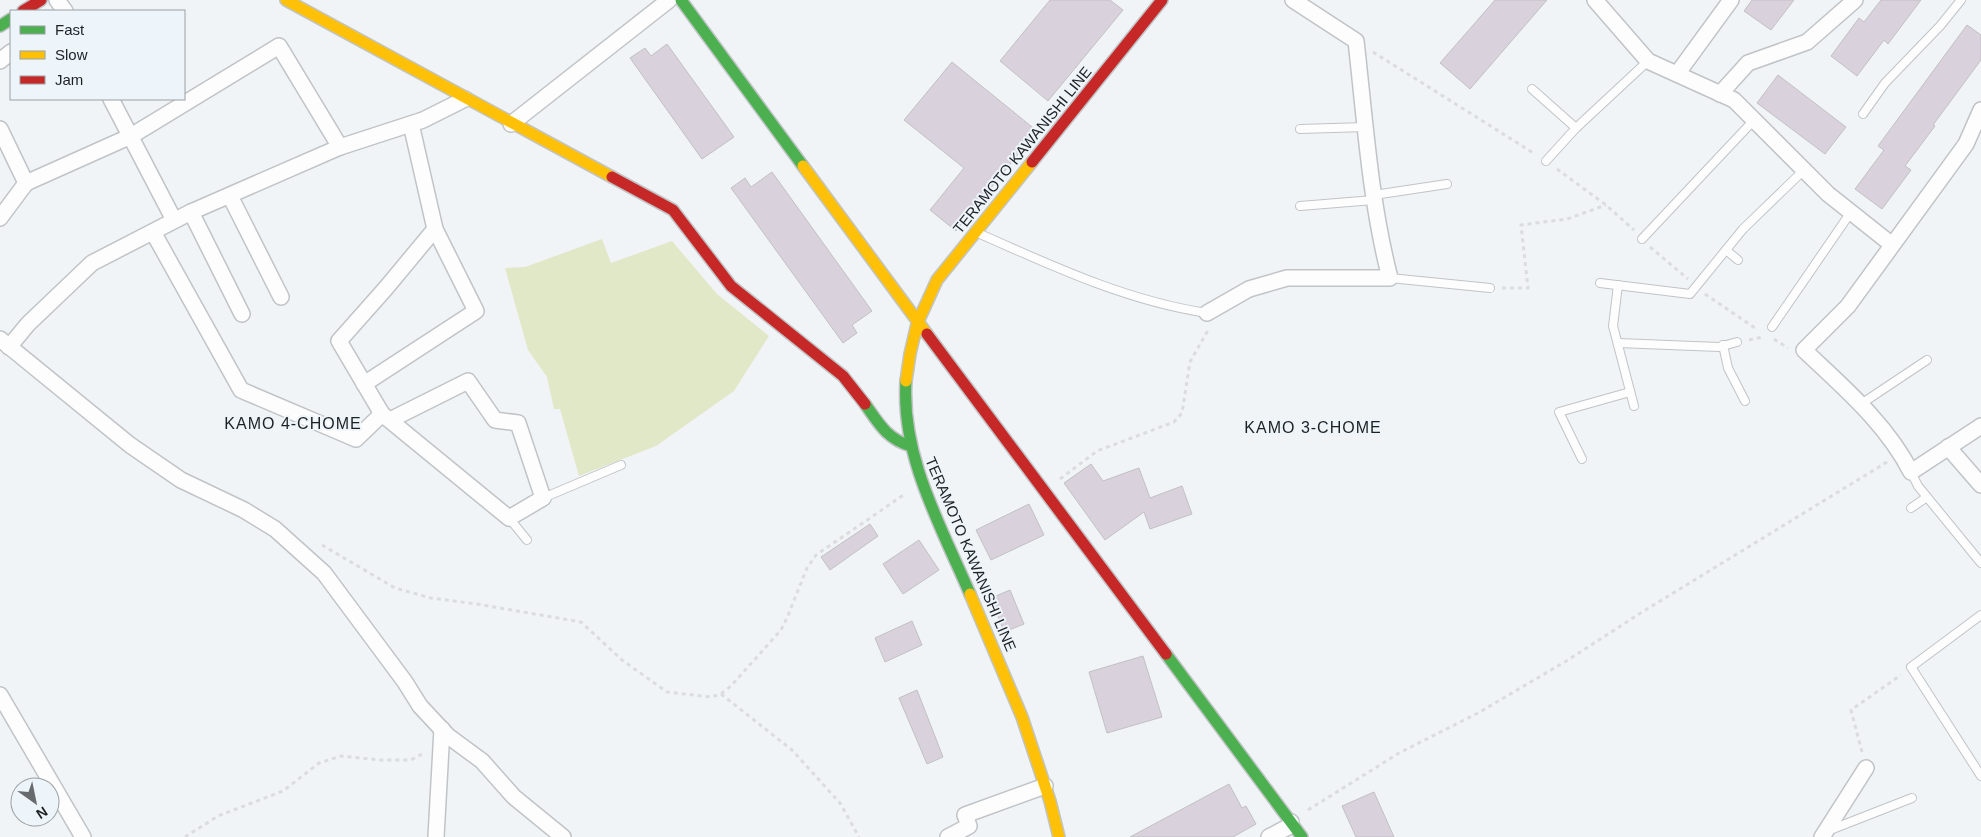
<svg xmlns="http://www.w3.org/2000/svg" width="1981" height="837" font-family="Helvetica,sans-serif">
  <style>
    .green { fill: #e1e8c7 }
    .building { fill: #d9d1db; stroke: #c1c1c4 }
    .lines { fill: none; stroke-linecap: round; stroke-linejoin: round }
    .lane-casing { stroke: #c1c4c6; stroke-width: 10 }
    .street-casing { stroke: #c1c4c6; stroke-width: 18 }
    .fast-casing { stroke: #c1c4c6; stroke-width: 14 }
    .slow-casing { stroke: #c1c4c6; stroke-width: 14 }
    .jam-casing { stroke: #c1c4c6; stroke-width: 14 }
    .path { stroke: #dbdcde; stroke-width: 3; stroke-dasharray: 4 4; stroke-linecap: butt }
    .lane { stroke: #fdfdfe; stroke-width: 8 }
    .street { stroke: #fdfdfe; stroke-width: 15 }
    .fast { stroke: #4caf50; stroke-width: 11 }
    .slow { stroke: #ffc107; stroke-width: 11 }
    .jam { stroke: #c62828; stroke-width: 11 }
    .labels { text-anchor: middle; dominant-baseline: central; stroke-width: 4; stroke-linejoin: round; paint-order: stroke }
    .street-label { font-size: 15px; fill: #1e2123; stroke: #edf4fa }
    .neighbourhood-label { font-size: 16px; letter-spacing: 1px; fill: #1e2123; stroke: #edf4fa }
  </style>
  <rect width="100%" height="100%" fill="#f0f4f7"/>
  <path class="green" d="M 602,239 L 611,263 L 672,241 L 717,294 L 769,336 L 734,391 L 656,446 L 579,476 L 560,409 L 554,409 L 547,377 L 528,350 L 505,268 L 525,267 Z"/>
  <g class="building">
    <path d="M 1050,0 L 1110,0 L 1123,10 L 1048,101 L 1000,61 Z"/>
    <path d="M 1495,0 L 1547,0 L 1470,89 L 1440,63 Z"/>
    <path d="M 1752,0 L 1794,0 L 1771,30 L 1744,11 Z"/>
    <path d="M 1881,0 L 1921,0 L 1888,44 L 1884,40 L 1857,76 L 1831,56 L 1859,18 L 1864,22 Z"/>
    <path d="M 1967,25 L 1981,35 L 1981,60 L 1933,125 L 1935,126 L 1905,166 L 1911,170 L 1882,209 L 1855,189 L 1884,150 L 1878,146 Z"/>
    <path d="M 667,44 L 734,137 L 702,159 L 630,58 L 645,48 L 651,56 Z"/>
    <path d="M 952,62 L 1037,131 L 956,231 L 930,210 L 964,168 L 904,120 Z"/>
    <path d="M 1778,75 L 1846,127 L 1825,154 L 1757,103 Z"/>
    <path d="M 772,172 L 872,311 L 852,325 L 857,333 L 843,343 L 731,188 L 745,178 L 751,187 Z"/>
    <path d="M 1091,464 L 1103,481 L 1139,468 L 1150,498 L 1182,486 L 1192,514 L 1150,529 L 1144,512 L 1105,540 L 1064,483 Z"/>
    <path d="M 1029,504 L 1044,535 L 991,560 L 976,530 Z"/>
    <path d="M 870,524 L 878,536 L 830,570 L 821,557 Z"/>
    <path d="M 919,540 L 939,570 L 903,594 L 883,564 Z"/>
    <path d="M 1010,590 L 1024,624 L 1004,632 L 991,598 Z"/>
    <path d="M 912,621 L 922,645 L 885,662 L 875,638 Z"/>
    <path d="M 1143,656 L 1162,717 L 1107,733 L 1089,672 Z"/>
    <path d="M 917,690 L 943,757 L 927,764 L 899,698 Z"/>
    <path d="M 1229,784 L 1242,808 L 1246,806 L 1256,824 L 1233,837 L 1130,837 Z"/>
    <path d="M 1374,792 L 1394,837 L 1356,837 L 1342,806 Z"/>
  </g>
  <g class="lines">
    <defs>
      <g id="lane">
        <path d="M 1532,89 L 1576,128"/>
        <path d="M 1863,114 L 1885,83 L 1940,26 L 1961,0"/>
        <path d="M 1300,129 L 1366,127"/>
        <path d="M 1546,161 L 1576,128 L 1648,61"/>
        <path d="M 1374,195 L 1447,184"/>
        <path d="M 1300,206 L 1374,200"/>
        <path d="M 978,233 C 1052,266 1127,301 1207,313"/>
        <path d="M 1642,239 L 1754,120"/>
        <path d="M 1726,250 L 1738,260"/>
        <path d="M 1390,278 L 1490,288"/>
        <path d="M 1600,283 L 1690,294 L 1743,229 L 1804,170"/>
        <path d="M 1618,285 L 1613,326 L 1634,406"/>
        <path d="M 1772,327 L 1851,212"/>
        <path d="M 1618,343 L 1719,347 L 1737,342"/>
        <path d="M 1723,345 L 1728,368 L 1745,401"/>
        <path d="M 1861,404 L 1927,360"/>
        <path d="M 1582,459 L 1559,412 L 1630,392"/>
        <path d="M 1911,472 L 1918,486 L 1981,563"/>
        <path d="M 543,498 L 621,465"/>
        <path d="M 1911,508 L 1927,497"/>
        <path d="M 509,518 L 527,540"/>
        <path d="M 1981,615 L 1911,667 L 1981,776"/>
        <path d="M 1830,830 L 1912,798"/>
      </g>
      <g id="street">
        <path d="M 57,0 L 65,11"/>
        <path d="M 1595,0 L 1648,61 L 1734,100 L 1828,194 L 1891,244"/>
        <path d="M 0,61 L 11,52"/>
        <path d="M 1677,74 L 1731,0"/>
        <path d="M 1720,94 L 1748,63 L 1807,42 L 1855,0"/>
        <path d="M 111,99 L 174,220"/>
        <path d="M 1981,110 L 1966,144 L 1848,306 L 1804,350 C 1843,387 1886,423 1911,472 L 1981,426"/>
        <path d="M 511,124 L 669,0"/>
        <path d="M 0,129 L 26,183 L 0,218"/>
        <path d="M 26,183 L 131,136 L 279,46 L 340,147"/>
        <path d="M 230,196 L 281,297"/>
        <path d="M 191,212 L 242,314"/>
        <path d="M 153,232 L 241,390 L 356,439 L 382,414"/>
        <path d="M 1207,313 L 1249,289 L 1287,278 L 1390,278 C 1370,201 1365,120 1356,41 L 1293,0"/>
        <path d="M 0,339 L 130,445 L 181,480 L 244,510 L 275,529 L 324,573 L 405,682 L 420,706 L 448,736 L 482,761 L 514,797 L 563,837"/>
        <path d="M 9,347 L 28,324 L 92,263 L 191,212 L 340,147 L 423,120 L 465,99"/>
        <path d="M 364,384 L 476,311 L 435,229 L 411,124"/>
        <path d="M 390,420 L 468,381 L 495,420 L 518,423 L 543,498 L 509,518 L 382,414 L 339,341 L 386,288 L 435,229"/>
        <path d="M 1948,447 L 1981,485"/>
        <path d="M 0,695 L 83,837"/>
        <path d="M 436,837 L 442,729"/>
        <path d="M 948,837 L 969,826 L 965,815 L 1045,786"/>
        <path d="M 1269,837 L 1288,827 L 1291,822"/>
        <path d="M 1822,837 L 1866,768"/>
      </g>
      <g id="fast">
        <path d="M 681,0 L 803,166"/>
        <path d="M 0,26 L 11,19"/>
        <path d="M 906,381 C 901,457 941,526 970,594"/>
        <path d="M 865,404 C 879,424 887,439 911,446"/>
        <path d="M 1166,654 L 1302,837"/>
      </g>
      <g id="slow">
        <path d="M 286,0 L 612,177"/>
        <path d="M 803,166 L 927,334"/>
        <path d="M 906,381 L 910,354 L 917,324 L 937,280 L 1032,162"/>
        <path d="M 970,594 L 1022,717 L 1050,801 L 1059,837"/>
      </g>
      <g id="jam">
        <path d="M 23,11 L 41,0"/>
        <path d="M 1032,162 L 1162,0"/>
        <path d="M 612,177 L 673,210 L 731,286 L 843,376 L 865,404"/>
        <path d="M 927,334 L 1166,654"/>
      </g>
    </defs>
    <use href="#lane" class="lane-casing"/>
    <use href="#street" class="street-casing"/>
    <use href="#fast" class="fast-casing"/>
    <use href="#slow" class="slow-casing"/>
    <use href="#jam" class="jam-casing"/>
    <g class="path">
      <path d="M 1373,52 L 1535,154"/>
      <path d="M 1557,169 L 1606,205 L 1634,230"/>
      <path d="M 1650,247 L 1688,279"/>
      <path d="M 1502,288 L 1528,288 L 1521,225 L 1567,219 L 1606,205"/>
      <path d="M 1705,294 L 1758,330"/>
      <path d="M 1774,339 L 1788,348"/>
      <path d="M 1749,340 L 1763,337"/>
      <path d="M 1060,479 L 1097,451 L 1174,422 L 1182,413 L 1190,362 L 1208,330"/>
      <path d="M 322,545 L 395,588 L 431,598 L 477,604 L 581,622 L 622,660 L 667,692 L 711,697 L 721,694 L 731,686 L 781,630 L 787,618 L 807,568 L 816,555 L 905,494"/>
      <path d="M 721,694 L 792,750 L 840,803 L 859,837"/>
      <path d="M 1862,752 L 1851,710 L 1901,675"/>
      <path d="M 1308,810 L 1399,753 L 1478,713 L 1568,660 L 1639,614 L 1887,462"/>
      <path d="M 185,837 L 218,816 L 283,791 L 319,763 L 341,756 L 380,760 L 411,760 L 424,753"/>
    </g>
    <use href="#lane" class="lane"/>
    <use href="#street" class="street"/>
    <use href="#fast" class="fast"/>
    <use href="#slow" class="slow"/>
    <use href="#jam" class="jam"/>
  </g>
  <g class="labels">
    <g class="street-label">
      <text transform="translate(1022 150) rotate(-51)">TERAMOTO KAWANISHI LINE</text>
      <text transform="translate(971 554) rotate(67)">TERAMOTO KAWANISHI LINE</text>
    </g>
    <g class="neighbourhood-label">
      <text x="293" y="423">KAMO 4-CHOME</text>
      <text x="1313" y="427">KAMO 3-CHOME</text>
    </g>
  </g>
  <rect x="10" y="10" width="175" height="90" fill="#edf4fa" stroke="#9aa0a4"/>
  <rect x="20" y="26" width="25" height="8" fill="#4caf50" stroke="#9aa0a4"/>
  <text x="55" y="35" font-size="15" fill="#1e2123">Fast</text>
  <rect x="20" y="51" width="25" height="8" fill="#ffc107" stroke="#9aa0a4"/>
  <text x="55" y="60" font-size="15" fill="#1e2123">Slow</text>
  <rect x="20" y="76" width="25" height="8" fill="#c62828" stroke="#9aa0a4"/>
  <text x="55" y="85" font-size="15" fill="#1e2123">Jam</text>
  <g transform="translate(35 802) rotate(147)"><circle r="24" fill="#edf4fa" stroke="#9aa0a4"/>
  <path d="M0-4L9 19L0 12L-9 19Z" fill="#686b6d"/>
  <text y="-8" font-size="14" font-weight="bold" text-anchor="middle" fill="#1e2123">N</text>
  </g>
</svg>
